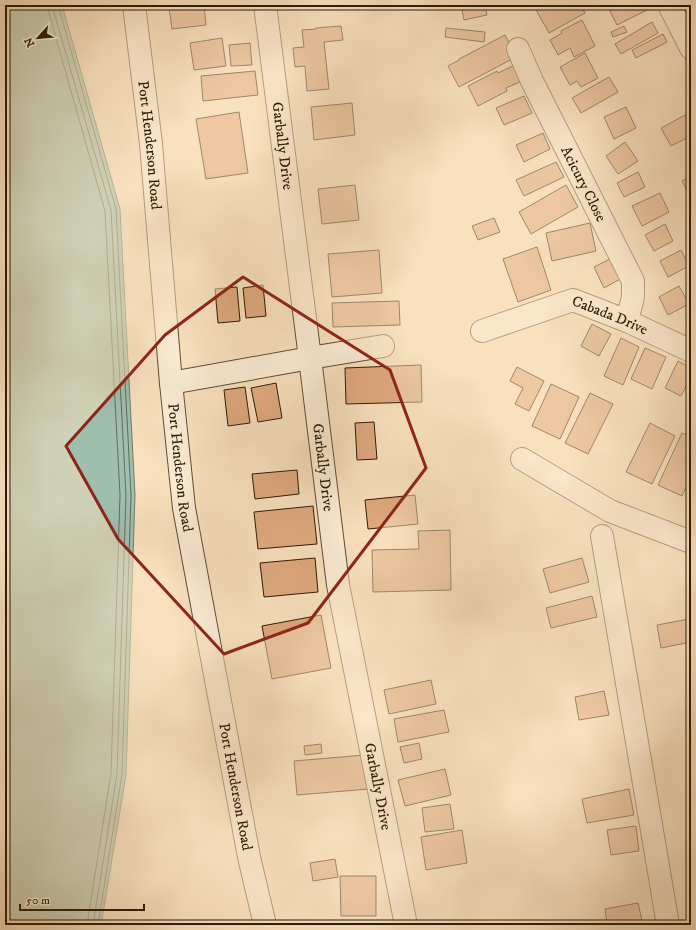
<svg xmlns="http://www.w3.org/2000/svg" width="696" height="930" font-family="'IM FELL DW Pica',serif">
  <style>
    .water { fill: #9ebeae; stroke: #707d6b }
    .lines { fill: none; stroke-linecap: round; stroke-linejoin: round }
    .shore { stroke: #646c5a; stroke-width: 1 }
    .building { fill: #e0a980; stroke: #2b1b07 }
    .minor-casing { stroke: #5e4c35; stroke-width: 24 }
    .minor { stroke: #fbecd5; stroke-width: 22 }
    .marked { fill: none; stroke: #8f2418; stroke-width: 3; stroke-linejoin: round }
    .labels { text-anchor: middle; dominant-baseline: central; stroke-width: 4; stroke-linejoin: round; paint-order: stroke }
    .street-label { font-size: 15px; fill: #2b1b07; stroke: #fbecd5 }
  </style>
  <rect width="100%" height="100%" fill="#f9e1bf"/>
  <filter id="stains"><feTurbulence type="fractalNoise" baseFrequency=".005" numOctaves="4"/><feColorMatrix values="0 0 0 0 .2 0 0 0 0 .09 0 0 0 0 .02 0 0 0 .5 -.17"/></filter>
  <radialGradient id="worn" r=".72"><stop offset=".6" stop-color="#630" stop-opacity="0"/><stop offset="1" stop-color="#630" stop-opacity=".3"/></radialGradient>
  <path class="water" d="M 5,5 L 62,5 L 120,209 L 135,495 L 126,775 L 101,925 L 5,925 Z"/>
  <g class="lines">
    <g class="shore">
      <path d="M 47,5 L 48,10 L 105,211 L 120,495 L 111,773 L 87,925"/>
      <path d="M 53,5 L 53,9 L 111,210 L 126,495 L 117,774 L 93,925"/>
      <path d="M 58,5 L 116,209 L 131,495 L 122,774 L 98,925"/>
    </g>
  </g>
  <g class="building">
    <path d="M 204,5 L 206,25 L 172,29 L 169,8 Z"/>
    <path d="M 461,5 L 485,5 L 487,15 L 464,20 Z"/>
    <path d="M 541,5 L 580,5 L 585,13 L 549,33 L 535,8 Z"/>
    <path d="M 617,5 L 650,5 L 651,8 L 617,25 L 609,9 Z"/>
    <path d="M 582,20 L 595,46 L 574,57 L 570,48 L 558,55 L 550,40 L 562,33 L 561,31 Z"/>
    <path d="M 652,22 L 658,33 L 621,54 L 615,44 Z"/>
    <path d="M 341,26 L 343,40 L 324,42 L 329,89 L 307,91 L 305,66 L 295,67 L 293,48 L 304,47 L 302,30 L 316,29 L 316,28 Z"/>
    <path d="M 624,26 L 627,32 L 613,37 L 611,32 Z"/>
    <path d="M 446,28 L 485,32 L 484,42 L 445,37 Z"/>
    <path d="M 663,34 L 667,42 L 636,58 L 632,50 Z"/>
    <path d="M 505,35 L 516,57 L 459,87 L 448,66 L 459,60 L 459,59 Z"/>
    <path d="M 222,38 L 226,66 L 194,70 L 190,43 Z"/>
    <path d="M 250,43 L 252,65 L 231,66 L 229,45 Z"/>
    <path d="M 585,53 L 598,78 L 581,87 L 577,81 L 570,85 L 560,67 Z"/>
    <path d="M 515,65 L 522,81 L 506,88 L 507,91 L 478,106 L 468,86 L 497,71 L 498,73 Z"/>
    <path d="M 255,71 L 258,95 L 203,101 L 201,76 Z"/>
    <path d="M 609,77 L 618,92 L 581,113 L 572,98 Z"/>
    <path d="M 524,96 L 532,113 L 504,125 L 496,108 Z"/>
    <path d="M 352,103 L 355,135 L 314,140 L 311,107 Z"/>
    <path d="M 626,107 L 636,128 L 614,139 L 604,117 Z"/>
    <path d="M 239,112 L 248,173 L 206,179 L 196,119 Z"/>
    <path d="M 691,112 L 691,136 L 671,146 L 661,128 Z"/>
    <path d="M 543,133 L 550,149 L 524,162 L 516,145 Z"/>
    <path d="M 625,142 L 638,161 L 618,174 L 606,156 Z"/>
    <path d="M 556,162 L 564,177 L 524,196 L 516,180 Z"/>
    <path d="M 638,172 L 645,187 L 624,197 L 617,183 Z"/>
    <path d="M 691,176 L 691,199 L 682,181 Z"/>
    <path d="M 355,185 L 359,220 L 322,224 L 318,189 Z"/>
    <path d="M 566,185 L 578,207 L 531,234 L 519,212 Z"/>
    <path d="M 660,193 L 669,212 L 642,226 L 632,206 Z"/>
    <path d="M 494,218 L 500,232 L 478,240 L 472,226 Z"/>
    <path d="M 590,223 L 596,251 L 552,261 L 546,233 Z"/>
    <path d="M 665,224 L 673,241 L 654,251 L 645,235 Z"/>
    <path d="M 537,247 L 551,290 L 518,302 L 503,259 Z"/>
    <path d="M 379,250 L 382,293 L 332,297 L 328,254 Z"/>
    <path d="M 681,250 L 689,266 L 668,277 L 660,261 Z"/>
    <path d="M 614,257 L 624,277 L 604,288 L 594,267 Z"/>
    <path d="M 263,285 L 266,316 L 246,318 L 243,288 Z"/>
    <path d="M 679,286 L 689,304 L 668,315 L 659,297 Z"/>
    <path d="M 237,287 L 240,321 L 218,323 L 215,289 Z"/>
    <path d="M 399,301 L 400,325 L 333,327 L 332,303 Z"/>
    <path d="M 592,324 L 611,334 L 599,356 L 581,346 Z"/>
    <path d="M 621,338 L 639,347 L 623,385 L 604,376 Z"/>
    <path d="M 645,348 L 666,357 L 652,389 L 631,379 Z"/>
    <path d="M 678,361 L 691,368 L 691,377 L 681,396 L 665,388 Z"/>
    <path d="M 421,365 L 422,402 L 346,404 L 345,368 Z"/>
    <path d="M 517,367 L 544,381 L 529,411 L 515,404 L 523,388 L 510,381 Z"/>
    <path d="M 276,383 L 282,418 L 258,422 L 251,388 Z"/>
    <path d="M 551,384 L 579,397 L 560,439 L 532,426 Z"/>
    <path d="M 245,387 L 250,423 L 228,426 L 224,390 Z"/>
    <path d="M 590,393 L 613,404 L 588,454 L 565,443 Z"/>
    <path d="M 374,422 L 377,459 L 357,460 L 355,423 Z"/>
    <path d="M 650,423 L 675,436 L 652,484 L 626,472 Z"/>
    <path d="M 682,433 L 691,437 L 691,476 L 682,496 L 658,485 Z"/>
    <path d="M 297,470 L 299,494 L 255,499 L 252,474 Z"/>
    <path d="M 415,495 L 418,524 L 368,529 L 365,500 Z"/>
    <path d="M 313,506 L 317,544 L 258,549 L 254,512 Z"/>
    <path d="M 450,530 L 451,590 L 373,592 L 372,550 L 419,549 L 418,531 Z"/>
    <path d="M 315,558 L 318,592 L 264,597 L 260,563 Z"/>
    <path d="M 582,558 L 589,582 L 550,593 L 543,569 Z"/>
    <path d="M 592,596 L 597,617 L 551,628 L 546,608 Z"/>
    <path d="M 321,615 L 331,668 L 272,679 L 262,626 Z"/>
    <path d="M 689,619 L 691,629 L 691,642 L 661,648 L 657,625 Z"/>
    <path d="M 431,680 L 436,704 L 389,714 L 384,690 Z"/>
    <path d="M 604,691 L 609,715 L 579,720 L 575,697 Z"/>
    <path d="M 444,710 L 449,732 L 398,742 L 394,719 Z"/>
    <path d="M 419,743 L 422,759 L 404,763 L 400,747 Z"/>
    <path d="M 321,744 L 322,753 L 305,755 L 304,746 Z"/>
    <path d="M 365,755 L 369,789 L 297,795 L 294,761 Z"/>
    <path d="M 445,769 L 451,795 L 405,806 L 398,780 Z"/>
    <path d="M 629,789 L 634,815 L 587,823 L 582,799 Z"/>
    <path d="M 450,804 L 454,829 L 425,832 L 422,808 Z"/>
    <path d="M 636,826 L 639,851 L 611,855 L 607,830 Z"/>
    <path d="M 462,830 L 467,863 L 426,870 L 421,837 Z"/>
    <path d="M 335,859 L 338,877 L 313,881 L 310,863 Z"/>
    <path d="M 340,876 L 376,876 L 376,916 L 341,916 Z"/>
    <path d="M 638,903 L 643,925 L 607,925 L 605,909 Z"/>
  </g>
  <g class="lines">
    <defs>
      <g id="minor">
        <path id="s1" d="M 134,5 L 151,144 L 171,383 L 184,508 L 249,857 L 265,925"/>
        <path id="s2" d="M 265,5 L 310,358 L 338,585 L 406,925"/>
        <path d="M 669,5 L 691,48"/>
        <path id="s3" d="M 518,49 L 532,81 L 633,281 L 633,297 L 627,321"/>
        <path id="s4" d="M 482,331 L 573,300 L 627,321 L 691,351"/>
        <path d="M 171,383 L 310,358 L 383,346"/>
        <path d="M 522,459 L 610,511 L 691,542"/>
        <path d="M 602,536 L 668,925"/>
      </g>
    </defs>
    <use href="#minor" class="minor-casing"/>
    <use href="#minor" class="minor"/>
  </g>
  <path d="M0 0H696V930H0ZM 243,277 L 390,370 L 426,468 L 308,623 L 224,654 L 118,539 L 66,446 L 165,335 Z" fill="#f9e1bf" fill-opacity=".55" fill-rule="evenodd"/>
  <path class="marked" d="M 243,277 L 390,370 L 426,468 L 308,623 L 224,654 L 118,539 L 66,446 L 165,335 Z"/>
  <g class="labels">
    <g class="street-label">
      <text stroke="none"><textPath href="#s1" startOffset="141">Port Henderson Road</textPath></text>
      <text stroke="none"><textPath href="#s2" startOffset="142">Garbally Drive</textPath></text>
      <text stroke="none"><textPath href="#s3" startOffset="150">Acicury Close</textPath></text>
      <text stroke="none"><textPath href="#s4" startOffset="136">Cabada Drive</textPath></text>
      <text stroke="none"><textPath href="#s2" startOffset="466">Garbally Drive</textPath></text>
      <text stroke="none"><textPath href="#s1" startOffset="465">Port Henderson Road</textPath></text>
      <text stroke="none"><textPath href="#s2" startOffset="790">Garbally Drive</textPath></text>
      <text stroke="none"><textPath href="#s1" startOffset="789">Port Henderson Road</textPath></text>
    </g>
  </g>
  <rect width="696" height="930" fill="none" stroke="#f9e1bf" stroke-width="20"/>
  <rect x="6" y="6" width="684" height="918" fill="none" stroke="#2b1b07" stroke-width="2"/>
  <rect x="10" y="10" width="676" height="910" fill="none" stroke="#2b1b07"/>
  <g transform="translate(38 38) rotate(243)" stroke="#fbecd5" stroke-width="3" paint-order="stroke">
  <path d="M0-3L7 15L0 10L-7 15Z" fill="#2b1b07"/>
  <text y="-6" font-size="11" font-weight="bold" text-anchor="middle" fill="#2b1b07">N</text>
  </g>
  <path d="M20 904v6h124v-6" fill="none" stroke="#2b1b07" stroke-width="2"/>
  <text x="26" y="904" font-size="12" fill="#2b1b07" stroke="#fbecd5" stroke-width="3" paint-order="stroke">50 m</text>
  <rect width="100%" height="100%" filter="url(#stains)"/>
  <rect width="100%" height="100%" fill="url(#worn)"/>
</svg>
